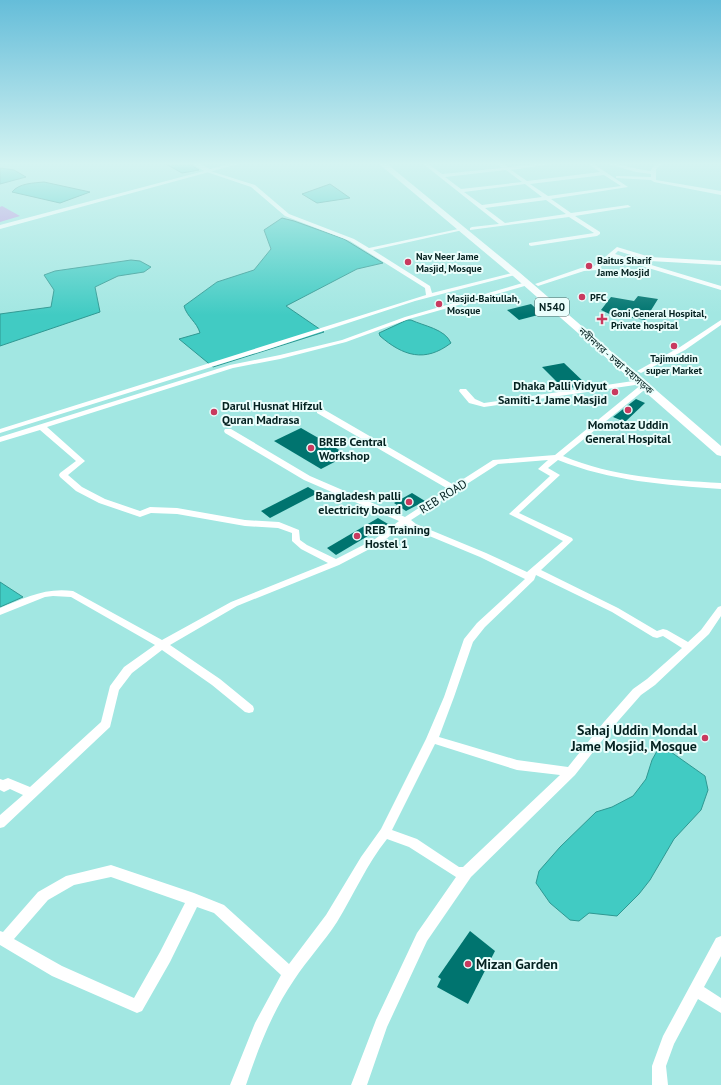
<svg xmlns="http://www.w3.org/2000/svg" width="721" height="1085" font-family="'PT Sans','Noto Sans Bengali',sans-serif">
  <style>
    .green { fill: #bd8fe0 }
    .water { fill: #41cbc3; stroke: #2f9892 }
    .building { fill: #00746f }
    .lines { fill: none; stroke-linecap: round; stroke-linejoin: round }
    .minor { fill: #fff; fill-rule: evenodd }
    .tertiary { fill: #fff; fill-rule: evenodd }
    .trunk { fill: #fff; fill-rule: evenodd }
    .poi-dot { fill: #c93a5f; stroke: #eafefc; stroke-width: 1.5 }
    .labels { text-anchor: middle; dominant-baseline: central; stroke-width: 4; stroke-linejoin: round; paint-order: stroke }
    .far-poi-label { font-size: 10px; font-weight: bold; fill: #052221; stroke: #eafefc; text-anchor: start }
    .far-street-label { font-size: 10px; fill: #052221; stroke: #eafefc }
    .shield { fill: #eafefc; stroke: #4a6463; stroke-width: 1 }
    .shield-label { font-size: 11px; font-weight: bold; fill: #052221 }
    .poi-label { font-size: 12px; font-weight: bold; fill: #052221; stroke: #eafefc; text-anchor: start }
    .street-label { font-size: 12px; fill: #052221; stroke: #eafefc }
    .near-poi-label { font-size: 14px; font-weight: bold; fill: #052221; stroke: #eafefc; text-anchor: end }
  </style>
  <rect width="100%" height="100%" fill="#a2e7e2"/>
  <path class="green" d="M 2,206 L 20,216 L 0,222 L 0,207 Z"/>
  <g class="water">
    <path d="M 164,163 L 188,163 L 199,170 L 182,173 Z"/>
    <path d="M 0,168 L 14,170 L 26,177 L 0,184 Z"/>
    <path d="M 44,182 L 90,192 L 60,203 L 12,192 C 19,183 34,183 44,182 Z"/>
    <path d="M 330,184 L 350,198 L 317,203 L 302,194 Z"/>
    <path d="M 282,218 L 294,221 L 344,239 L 383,263 L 357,269 L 286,306 L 324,332 L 213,367 L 179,339 L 200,333 C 197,322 187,317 184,306 L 217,282 L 254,270 L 271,249 L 264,230 Z"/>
    <path d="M 131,260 L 140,261 L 151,267 L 144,272 L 118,276 L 95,287 L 100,312 L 0,346 L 0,314 L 51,307 L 54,290 L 44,275 L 55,271 Z"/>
    <path d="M 407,320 L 411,320 C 424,326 445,329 451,343 C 425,363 403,356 380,336 L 379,333 Z"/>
    <path d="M 0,582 L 23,597 L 0,607 Z"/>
    <path d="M 657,751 L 671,752 L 705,776 L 708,790 L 701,810 L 674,839 L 650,880 L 639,894 L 617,916 L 589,913 L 579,921 L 570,920 L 550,903 L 536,883 L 539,871 L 560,847 L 596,812 L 612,807 L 633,796 L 646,779 L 652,760 Z"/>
  </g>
  <g class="building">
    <path d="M 638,296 L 658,299 L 645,320 L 620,316 L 618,318 L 601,310 L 611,297 L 634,301 Z"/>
    <path d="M 531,304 L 542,314 L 519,320 L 507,310 Z"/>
    <path d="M 564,363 L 587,385 L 564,389 L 542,367 Z"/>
    <path d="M 636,399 L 645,403 L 625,422 L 613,417 Z"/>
    <path d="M 301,428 L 348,455 L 321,469 L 274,441 Z"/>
    <path d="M 308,487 L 318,493 L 270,518 L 261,511 Z"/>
    <path d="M 412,493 L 425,501 L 406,511 L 394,503 Z"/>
    <path d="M 378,518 L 388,524 L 336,555 L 327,548 Z"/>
    <path d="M 470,931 L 495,951 L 468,1004 L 437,987 L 441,979 L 438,977 Z"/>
  </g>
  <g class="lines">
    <g class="minor">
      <path d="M 422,163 L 427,163 L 442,174 L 502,168 L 497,163 L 502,163 L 508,167 L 546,163 L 558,163 L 511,170 L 527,181 L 600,172 L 587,163 L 592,163 L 628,187 L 551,199 L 571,213 L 628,205 L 631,207 L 575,216 L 600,232 L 600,234 L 597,236 L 531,246 L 529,245 L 529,243 L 594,233 L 569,217 L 470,230 L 470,228 L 472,227 L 499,224 ZM 506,170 L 522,182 L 461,189 L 445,177 ZM 604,175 L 621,186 L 548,196 L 530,184 ZM 525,184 L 542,197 L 482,205 L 464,192 ZM 546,200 L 566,214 L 505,223 L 485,208 Z"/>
      <path d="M 605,163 C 620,163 636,170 651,171 L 652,168 L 657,164 L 656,163 L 663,163 L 656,169 L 656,180 L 721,191 L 721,195 L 654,182 L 651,180 L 616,178 L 616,176 L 618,176 L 651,177 L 651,174 L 636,172 Z"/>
      <path d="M 207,170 L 255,185 L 289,214 L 354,239 L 369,248 L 463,228 L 463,230 L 373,250 L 430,286 L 432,293 L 516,272 L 519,274 L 415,301 L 266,350 L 0,433 L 0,429 L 426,295 L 425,288 L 350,241 L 285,216 L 251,187 L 207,172 Z"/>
      <path d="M 617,247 L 650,257 L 721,261 L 721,265 L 650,261 L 618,251 L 615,254 L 721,286 L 721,290 L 612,257 L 597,270 L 584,271 L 538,286 L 535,284 L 581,268 L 593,267 Z"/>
      <path d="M 526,282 L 528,283 L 528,285 L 409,319 L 346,342 L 280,359 L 233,368 L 47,427 L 85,461 L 68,475 L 82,487 L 105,499 L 140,511 L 150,507 L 177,508 L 245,520 L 279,522 L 299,530 L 300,540 L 307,545 L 336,559 L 375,539 L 399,521 L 304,480 L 225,433 L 224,431 L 225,429 L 231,429 L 310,476 L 405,517 L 448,489 L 317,413 L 317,409 L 323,409 L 454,485 L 493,460 L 555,455 L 642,384 L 484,407 L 469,403 L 459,391 L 460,389 L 466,389 L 475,399 L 484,403 L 640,380 L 643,380 L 643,383 L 648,383 L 648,387 L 563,456 C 613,477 667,480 721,483 L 721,489 C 665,485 610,481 558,460 L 548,468 L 560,475 L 519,513 L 572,538 L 573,540 L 541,570 L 618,608 L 657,631 L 663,629 L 667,630 L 688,642 L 701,630 L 718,607 L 721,606 L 721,616 L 709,634 L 655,685 L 641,695 L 612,728 L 575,775 L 471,877 L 427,941 L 387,1027 L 367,1085 L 351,1085 L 376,1020 L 417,933 L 456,877 L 409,847 L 387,839 C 367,864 354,894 337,922 C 324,942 307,960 294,980 C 272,1012 258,1049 246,1085 L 230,1085 L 255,1023 L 281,975 L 214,913 L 197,907 L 170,962 L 142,1011 L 137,1013 L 52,976 L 0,945 L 0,931 L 3,932 L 38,892 L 66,876 L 111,865 L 194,893 L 224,905 L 289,964 L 326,915 L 361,857 L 381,829 L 426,739 L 444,697 L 464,639 L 477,623 L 525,579 L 480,557 L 410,528 L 405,524 L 381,543 L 339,565 L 237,606 L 170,645 L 220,679 L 253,706 L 254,709 L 253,712 L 249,713 L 245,712 L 212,685 L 162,650 L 132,673 L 119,690 L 110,727 L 4,827 L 0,828 L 0,815 L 23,795 L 10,789 L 4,792 L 0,790 L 0,779 L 3,780 L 8,778 L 30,787 L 101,722 L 110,686 L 124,667 L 155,645 L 71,597 L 53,596 L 45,597 L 0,615 L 0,608 C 24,598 46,587 73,591 L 162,640 L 231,602 L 328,563 L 301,549 L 292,541 L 292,533 L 278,528 L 245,526 L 177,514 L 151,513 L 140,517 L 99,503 L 76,491 L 60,477 L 59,475 L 60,473 L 76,461 L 40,430 L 0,442 L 0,437 L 230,365 L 280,355 L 342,340 L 405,317 ZM 548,460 L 538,469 L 550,476 L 509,514 L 563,541 L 527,572 L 486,553 L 416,524 L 411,520 L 498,464 ZM 536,575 L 612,612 L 653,637 L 657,638 L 663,636 L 682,648 L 647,679 L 633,689 L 604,722 L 568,767 L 517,760 L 439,737 L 454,697 L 473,642 L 485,627 L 534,580 ZM 435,744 L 517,770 L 560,775 L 463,867 L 459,867 L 417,839 L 392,830 ZM 111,877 L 185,903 L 160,952 L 134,998 L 62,966 L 14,939 L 48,900 L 74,885 Z"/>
      <path d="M 721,320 L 721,325 L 685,350 L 643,372 L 641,373 L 637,371 L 680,347 Z"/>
      <path d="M 721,936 L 721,956 L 704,987 L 721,998 L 721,1013 L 698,999 L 674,1044 L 666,1066 L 668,1085 L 652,1085 L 652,1066 L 663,1036 L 716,938 Z"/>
    </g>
    <path class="tertiary" d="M 191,163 L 198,163 L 210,169 L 233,163 L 242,163 L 0,229 L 0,225 L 204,171 Z"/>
    <path class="trunk" d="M 378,163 L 386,163 L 519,272 L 721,446 L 721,456 L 717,455 L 513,276 Z"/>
  </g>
  <linearGradient id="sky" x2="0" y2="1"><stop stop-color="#65bdd9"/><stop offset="0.52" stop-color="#d5f4f2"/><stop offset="1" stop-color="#d5f4f2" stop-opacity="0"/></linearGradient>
  <rect width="721" height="315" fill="url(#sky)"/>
  <g class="poi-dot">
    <circle cx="408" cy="262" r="4"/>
    <circle cx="589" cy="266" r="4"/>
    <circle cx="582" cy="297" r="4"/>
    <circle cx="439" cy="304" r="4"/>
    <path d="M600 313h4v4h4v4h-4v4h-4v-4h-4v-4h4z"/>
    <circle cx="674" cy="346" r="4"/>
    <circle cx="615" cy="392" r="4"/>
    <circle cx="628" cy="410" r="4"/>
    <circle cx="214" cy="412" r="4"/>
    <circle cx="311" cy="448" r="4"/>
    <circle cx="409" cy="502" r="4"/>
    <circle cx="357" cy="536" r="4"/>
    <circle cx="705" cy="738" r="4"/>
    <circle cx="468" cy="964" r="4"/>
  </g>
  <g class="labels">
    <g class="far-poi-label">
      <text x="416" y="256">Nav Neer Jame<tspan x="416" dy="12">Masjid, Mosque</tspan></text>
      <text x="597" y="260">Baitus Sharif<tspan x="597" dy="12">Jame Mosjid</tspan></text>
      <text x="590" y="297">PFC</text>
      <text x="447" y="298">Masjid-Baitullah,<tspan x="447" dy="12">Mosque</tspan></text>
      <text x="611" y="313">Goni General Hospital,<tspan x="611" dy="12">Private hospital</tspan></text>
      <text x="674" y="358" text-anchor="middle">Tajimuddin<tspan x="674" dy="12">super Market</tspan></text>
    </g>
    <g class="far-street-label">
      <text transform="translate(616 361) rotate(41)">নবীনগর - চন্দ্রা মহাসড়ক</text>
    </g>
    <rect class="shield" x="535" y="298" width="34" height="18" rx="3"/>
    <g class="shield-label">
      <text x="552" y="307">N540</text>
    </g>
    <g class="poi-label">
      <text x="607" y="385" text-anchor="end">Dhaka Palli Vidyut<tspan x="607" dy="14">Samiti-1 Jame Masjid</tspan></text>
      <text x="222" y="405">Darul Husnat Hifzul<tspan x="222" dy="14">Quran Madrasa</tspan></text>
      <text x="628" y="424" text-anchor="middle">Momotaz Uddin<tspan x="628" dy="14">General Hospital</tspan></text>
      <text x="319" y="441">BREB Central<tspan x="319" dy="14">Workshop</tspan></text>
      <text x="401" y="495" text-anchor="end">Bangladesh palli<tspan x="401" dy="14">electricity board</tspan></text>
      <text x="365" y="529">REB Training<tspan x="365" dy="14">Hostel 1</tspan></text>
    </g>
    <g class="street-label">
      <text transform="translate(443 496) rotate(-32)">REB ROAD</text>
    </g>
    <g class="near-poi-label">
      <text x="697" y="730">Sahaj Uddin Mondal<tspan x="697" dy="16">Jame Mosjid, Mosque</tspan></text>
      <text x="476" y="964" text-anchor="start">Mizan Garden</text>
    </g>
  </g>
</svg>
